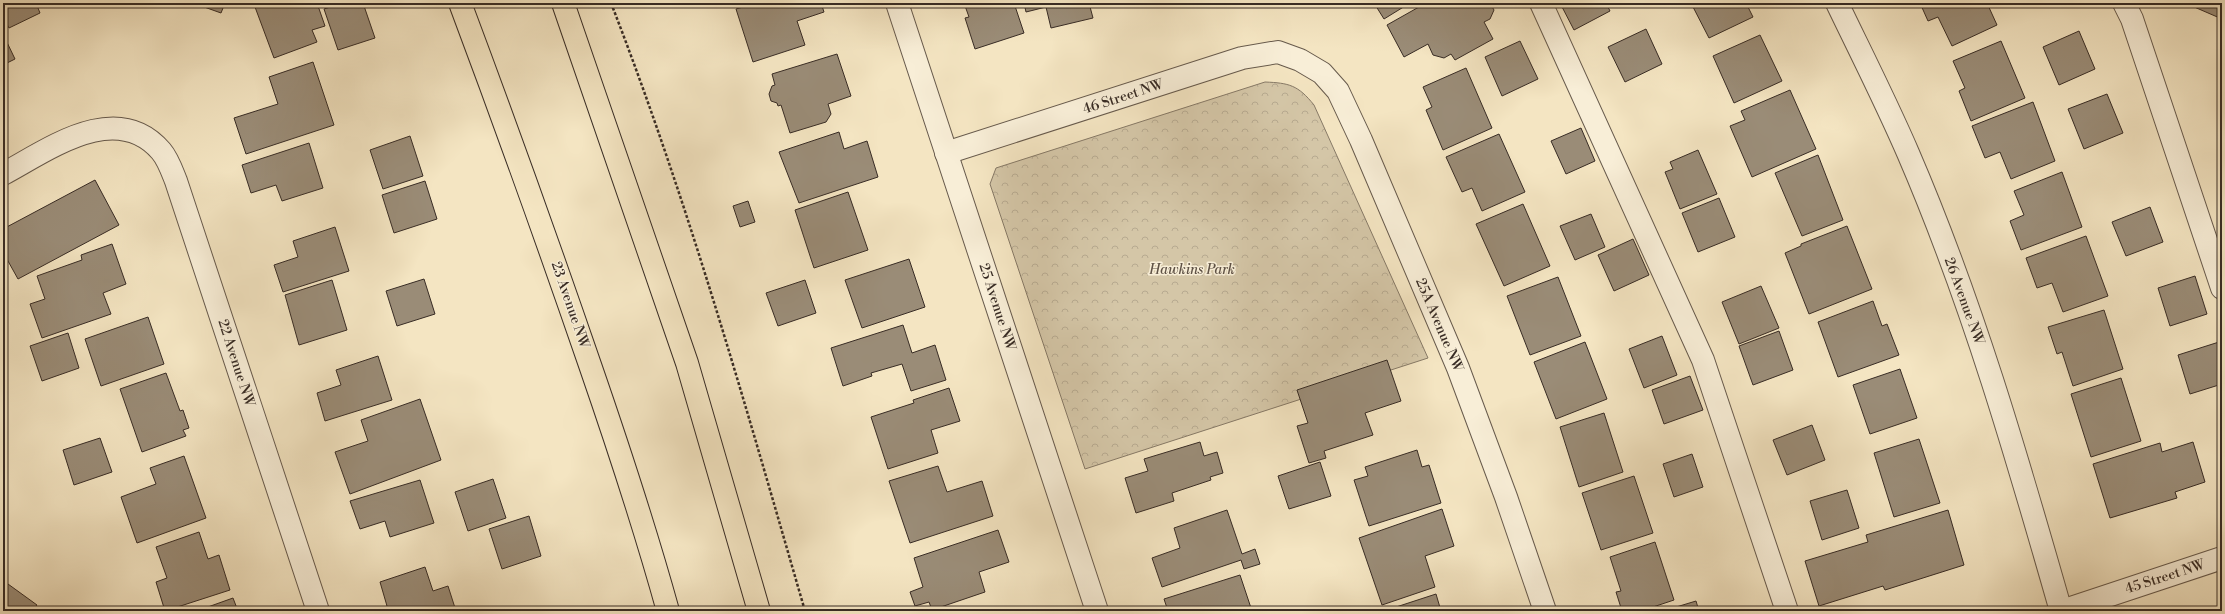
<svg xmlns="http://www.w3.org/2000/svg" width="2225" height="614" font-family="'Libre Bodoni',serif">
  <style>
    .park { fill: url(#park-crowns); stroke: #867966 }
    .building { fill: #9a8c77; stroke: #382c25 }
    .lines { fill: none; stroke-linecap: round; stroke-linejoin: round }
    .minor-casing { stroke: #675a4c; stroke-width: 24 }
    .major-casing { stroke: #382c25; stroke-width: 24 }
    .path { stroke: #382c25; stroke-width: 2.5; stroke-dasharray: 3 2; stroke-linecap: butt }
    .minor { stroke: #f8eed7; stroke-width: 22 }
    .major { stroke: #f4e5c2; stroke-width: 22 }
    .labels { text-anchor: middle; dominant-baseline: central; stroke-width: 3; stroke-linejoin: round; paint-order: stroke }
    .street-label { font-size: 14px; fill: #382c25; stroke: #f8eed7 }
    .park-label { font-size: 14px; font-style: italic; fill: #5f5246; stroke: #f8eed7 }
  </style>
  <defs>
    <pattern id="park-crowns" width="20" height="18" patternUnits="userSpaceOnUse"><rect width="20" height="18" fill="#d4c6a7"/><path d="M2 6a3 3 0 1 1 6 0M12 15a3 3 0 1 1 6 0" fill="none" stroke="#b7aa90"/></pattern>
  </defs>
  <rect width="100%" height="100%" fill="#f4e5c2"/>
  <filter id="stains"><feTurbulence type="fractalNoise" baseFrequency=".005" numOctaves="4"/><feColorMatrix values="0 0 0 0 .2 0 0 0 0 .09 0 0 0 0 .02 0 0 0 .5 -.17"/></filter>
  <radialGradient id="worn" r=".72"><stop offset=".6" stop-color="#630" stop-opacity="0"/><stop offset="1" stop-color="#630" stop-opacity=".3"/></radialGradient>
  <path class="park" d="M 1265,82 C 1289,83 1298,85 1314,105 L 1428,358 L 1085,469 L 990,184 L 996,168 Z"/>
  <g class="building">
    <path d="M 3,3 L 36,3 L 40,13 L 9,28 L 3,17 Z"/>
    <path d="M 193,3 L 225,3 L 221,13 Z"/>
    <path d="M 266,3 L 302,3 L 302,5 L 317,3 L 325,26 L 312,30 L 317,42 L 274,58 L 255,7 Z"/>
    <path d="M 343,3 L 363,3 L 375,38 L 338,50 L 324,9 Z"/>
    <path d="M 757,3 L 821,3 L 824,12 L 797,21 L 805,45 L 753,62 L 736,9 Z"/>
    <path d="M 964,3 L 1014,3 L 1024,33 L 975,49 L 965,18 L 969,17 Z"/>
    <path d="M 1024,3 L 1089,3 L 1093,18 L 1051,28 L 1046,7 L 1026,12 Z"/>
    <path d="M 1374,3 L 1410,3 L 1384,19 Z"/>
    <path d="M 1426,3 L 1490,3 L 1494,10 L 1490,19 L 1484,22 L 1493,39 L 1455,60 L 1451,54 L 1444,58 L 1433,55 L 1428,44 L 1404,57 L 1387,25 Z"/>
    <path d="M 1560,3 L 1606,3 L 1610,11 L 1574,30 Z"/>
    <path d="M 1691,3 L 1746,3 L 1753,17 L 1709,38 Z"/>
    <path d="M 1920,3 L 1987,3 L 1997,25 L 1952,46 L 1938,17 L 1928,21 Z"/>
    <path d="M 2185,3 L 2222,3 L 2222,19 Z"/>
    <path d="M 1646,29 L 1662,64 L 1625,82 L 1608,47 Z"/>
    <path d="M 2079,31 L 2095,69 L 2059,85 L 2043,47 Z"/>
    <path d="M 3,34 L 15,59 L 3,65 Z"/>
    <path d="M 1760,35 L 1782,81 L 1734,103 L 1713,56 Z"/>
    <path d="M 1520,41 L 1538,79 L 1502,96 L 1485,57 Z"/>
    <path d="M 2001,41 L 2025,98 L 1971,121 L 1959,91 L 1965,88 L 1953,61 Z"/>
    <path d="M 837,54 L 851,96 L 828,104 L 831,114 L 826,122 L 790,133 L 781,105 L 778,106 L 777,103 L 771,101 L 769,94 L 772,86 L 775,85 L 772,74 Z"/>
    <path d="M 313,62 L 334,125 L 246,154 L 234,118 L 278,104 L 269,77 Z"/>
    <path d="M 1466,68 L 1492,128 L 1443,150 L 1426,110 L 1432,107 L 1423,87 Z"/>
    <path d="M 1790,90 L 1816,149 L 1752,177 L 1730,126 L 1745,120 L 1741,111 Z"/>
    <path d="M 2107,94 L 2123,133 L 2084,149 L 2068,109 Z"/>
    <path d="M 2033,102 L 2055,161 L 2011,179 L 2000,152 L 1985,158 L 1972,126 Z"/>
    <path d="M 1581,128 L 1595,161 L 1566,174 L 1551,141 Z"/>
    <path d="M 839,132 L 844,149 L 867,141 L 878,177 L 799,203 L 779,152 Z"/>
    <path d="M 1499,134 L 1525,192 L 1482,211 L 1472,188 L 1462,192 L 1446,157 Z"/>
    <path d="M 410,136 L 423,176 L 383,189 L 370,150 Z"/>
    <path d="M 309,143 L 323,188 L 282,201 L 276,185 L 251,193 L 242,165 Z"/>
    <path d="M 1698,150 L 1717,194 L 1680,209 L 1665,172 L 1673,169 L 1670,162 Z"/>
    <path d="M 1818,155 L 1843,220 L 1802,236 L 1775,173 Z"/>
    <path d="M 2062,172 L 2082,227 L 2021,250 L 2010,221 L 2024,215 L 2014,191 Z"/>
    <path d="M 95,180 L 119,225 L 18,279 L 3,252 L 3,229 Z"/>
    <path d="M 425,181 L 437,219 L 394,233 L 382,195 Z"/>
    <path d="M 848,192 L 868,250 L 814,268 L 795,210 Z"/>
    <path d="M 1719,198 L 1735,237 L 1698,252 L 1682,213 Z"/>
    <path d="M 748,201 L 755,222 L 740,227 L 733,206 Z"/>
    <path d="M 1523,204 L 1550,266 L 1504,286 L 1476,224 Z"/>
    <path d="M 2150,207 L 2163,242 L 2126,256 L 2112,222 Z"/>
    <path d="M 1591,214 L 1605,247 L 1575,260 L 1560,226 Z"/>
    <path d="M 1847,226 L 1872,289 L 1809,314 L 1785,253 L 1801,246 L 1801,244 Z"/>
    <path d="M 335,227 L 349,271 L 283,292 L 274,265 L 298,257 L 293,241 Z"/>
    <path d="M 2086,236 L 2108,296 L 2063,312 L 2052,283 L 2037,288 L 2026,258 Z"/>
    <path d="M 1633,239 L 1649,275 L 1614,291 L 1598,255 Z"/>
    <path d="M 112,244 L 126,284 L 103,293 L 111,314 L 42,338 L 30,304 L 45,299 L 37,276 L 82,260 L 81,255 Z"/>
    <path d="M 909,259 L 925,307 L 862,328 L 845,280 Z"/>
    <path d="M 2195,276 L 2207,314 L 2170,326 L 2158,288 Z"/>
    <path d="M 1558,277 L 1581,336 L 1530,355 L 1507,296 Z"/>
    <path d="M 424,279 L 435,314 L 397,326 L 386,291 Z"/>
    <path d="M 332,280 L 347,330 L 299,345 L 285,295 Z"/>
    <path d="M 805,280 L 816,313 L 778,326 L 766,293 Z"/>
    <path d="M 1761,286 L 1779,328 L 1739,344 L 1722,302 Z"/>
    <path d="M 1873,301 L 1882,326 L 1887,324 L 1899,355 L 1838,377 L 1818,322 Z"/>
    <path d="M 2104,310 L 2123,369 L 2073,386 L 2062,352 L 2057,354 L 2048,327 Z"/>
    <path d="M 148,317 L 164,364 L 101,386 L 85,339 Z"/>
    <path d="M 903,325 L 912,353 L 935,345 L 946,380 L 911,391 L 902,364 L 871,373 L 872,376 L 843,386 L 831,348 Z"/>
    <path d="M 1779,331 L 1793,370 L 1753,385 L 1739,346 Z"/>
    <path d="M 68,333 L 79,368 L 42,381 L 30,346 Z"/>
    <path d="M 1662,336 L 1677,375 L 1644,388 L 1629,349 Z"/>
    <path d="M 1585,342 L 1607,399 L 1556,419 L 1534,362 Z"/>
    <path d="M 2219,342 L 2222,350 L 2222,384 L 2190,394 L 2178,355 Z"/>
    <path d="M 378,356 L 392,400 L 325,421 L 317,393 L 341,385 L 336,370 Z"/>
    <path d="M 1387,360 L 1401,401 L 1365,413 L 1373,435 L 1324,451 L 1326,458 L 1309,463 L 1297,426 L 1308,423 L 1297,390 Z"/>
    <path d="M 1900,369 L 1917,418 L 1870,434 L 1853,385 Z"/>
    <path d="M 166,373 L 180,411 L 183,410 L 189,428 L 183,430 L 186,436 L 142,452 L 120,389 Z"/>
    <path d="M 1690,376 L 1703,410 L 1664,424 L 1652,390 Z"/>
    <path d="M 2121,378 L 2141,441 L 2091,457 L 2071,394 Z"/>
    <path d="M 949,388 L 960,421 L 931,430 L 938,453 L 888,469 L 871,417 L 914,403 L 913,400 Z"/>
    <path d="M 420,399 L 441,460 L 350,494 L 335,452 L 368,441 L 361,420 Z"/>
    <path d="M 1604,413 L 1623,472 L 1579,487 L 1560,427 Z"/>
    <path d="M 1812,425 L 1825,460 L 1787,475 L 1773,440 Z"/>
    <path d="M 100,438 L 112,472 L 74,485 L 63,450 Z"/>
    <path d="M 1919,439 L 1940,503 L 1894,517 L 1874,453 Z"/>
    <path d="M 1200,442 L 1204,456 L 1217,452 L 1223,473 L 1210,477 L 1211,480 L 1172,493 L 1174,501 L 1136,513 L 1125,478 L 1148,471 L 1144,459 Z"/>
    <path d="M 2193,442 L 2205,482 L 2175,492 L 2177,498 L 2110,518 L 2093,464 L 2160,443 L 2162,452 Z"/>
    <path d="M 1417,450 L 1422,467 L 1429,465 L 1441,503 L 1369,526 L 1354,480 L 1368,476 L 1365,467 Z"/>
    <path d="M 1692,454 L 1703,487 L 1674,497 L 1663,464 Z"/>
    <path d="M 184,456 L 206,518 L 137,543 L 121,497 L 156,484 L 150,468 Z"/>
    <path d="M 1320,462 L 1331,496 L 1289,509 L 1278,476 Z"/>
    <path d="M 938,466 L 947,492 L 982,481 L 993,516 L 910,543 L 889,481 Z"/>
    <path d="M 1634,476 L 1653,533 L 1601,550 L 1582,493 Z"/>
    <path d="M 493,479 L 506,518 L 468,531 L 455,492 Z"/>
    <path d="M 420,480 L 434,523 L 390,537 L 385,521 L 360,529 L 350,501 Z"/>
    <path d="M 1847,490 L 1859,528 L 1822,540 L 1810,501 Z"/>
    <path d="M 1442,509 L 1454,546 L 1425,556 L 1435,587 L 1382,605 L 1359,538 Z"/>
    <path d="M 1227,510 L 1242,554 L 1255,549 L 1260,564 L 1244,569 L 1241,560 L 1162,587 L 1152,558 L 1180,548 L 1174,528 Z"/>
    <path d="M 1948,510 L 1964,565 L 1885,590 L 1883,586 L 1819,606 L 1805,561 L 1868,542 L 1866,535 Z"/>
    <path d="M 529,516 L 541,556 L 502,569 L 489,529 Z"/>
    <path d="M 998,530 L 1009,562 L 979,572 L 985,592 L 932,610 L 929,602 L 915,606 L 910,592 L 923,587 L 914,558 Z"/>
    <path d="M 199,532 L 208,559 L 219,555 L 230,590 L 165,611 L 156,582 L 167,578 L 156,547 Z"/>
    <path d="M 1655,542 L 1674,600 L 1641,611 L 1622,611 L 1616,592 L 1621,591 L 1610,557 Z"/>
    <path d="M 425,567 L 433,591 L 448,586 L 456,611 L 386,611 L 384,607 L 387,606 L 380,582 Z"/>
    <path d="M 1240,575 L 1251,608 L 1248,609 L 1249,611 L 1168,611 L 1164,599 Z"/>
    <path d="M 8,584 L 37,605 L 32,611 L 3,611 L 3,586 L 5,587 Z"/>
    <path d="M 1436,594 L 1441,611 L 1390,611 L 1390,609 Z"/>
    <path d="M 233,598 L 238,611 L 206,611 L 205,608 Z"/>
    <path d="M 1696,601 L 1699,611 L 1663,611 Z"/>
  </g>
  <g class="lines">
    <defs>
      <g id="minor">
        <path d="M 897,3 L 1097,611"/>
        <path d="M 1541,3 L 1703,360 L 1787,611"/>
        <path d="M 1837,3 C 1861,53 1886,102 1908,153 C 1972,301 2017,457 2061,611"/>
        <path d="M 2124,3 L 2132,19 L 2222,288"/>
        <path d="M 946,153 L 1242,58 L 1278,52 L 1300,60 L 1322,73 L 1338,91 L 1361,140 L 1458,368 L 1506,497 L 1545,611"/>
        <path d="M 3,174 C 48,150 116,99 161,151 C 168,159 172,171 176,181 L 318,611"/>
        <path d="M 2062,611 L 2222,558"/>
      </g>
      <g id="major">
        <path d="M 460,3 C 505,123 548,243 590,365 C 618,446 645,528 668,611"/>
        <path d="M 563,3 L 687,363 L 759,611"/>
      </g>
    </defs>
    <use href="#minor" class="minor-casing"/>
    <use href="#major" class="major-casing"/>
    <path class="path" d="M 611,3 C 688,201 746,407 805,611"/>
    <use href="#minor" class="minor"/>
    <use href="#major" class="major"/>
  </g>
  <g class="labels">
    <g class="street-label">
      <text transform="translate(1123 97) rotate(-18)">46 Street NW</text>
      <text transform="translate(1964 301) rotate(70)">26 Avenue NW</text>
      <text transform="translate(570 305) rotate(71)">23 Avenue NW</text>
      <text transform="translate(997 307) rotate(72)">25 Avenue NW</text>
      <text transform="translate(1439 325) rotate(67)">25A Avenue NW</text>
      <text transform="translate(236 363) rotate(72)">22 Avenue NW</text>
      <text transform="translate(2165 577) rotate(-18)">45 Street NW</text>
    </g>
    <g class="park-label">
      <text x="1192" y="270">Hawkins Park</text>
    </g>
  </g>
  <rect width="2225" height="614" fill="none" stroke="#f4e5c2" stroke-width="16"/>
  <rect x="4" y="4" width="2217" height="606" fill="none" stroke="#382c25" stroke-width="2"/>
  <rect x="8" y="8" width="2209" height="598" fill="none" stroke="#382c25"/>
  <rect width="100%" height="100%" filter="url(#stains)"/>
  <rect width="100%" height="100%" fill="url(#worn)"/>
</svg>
